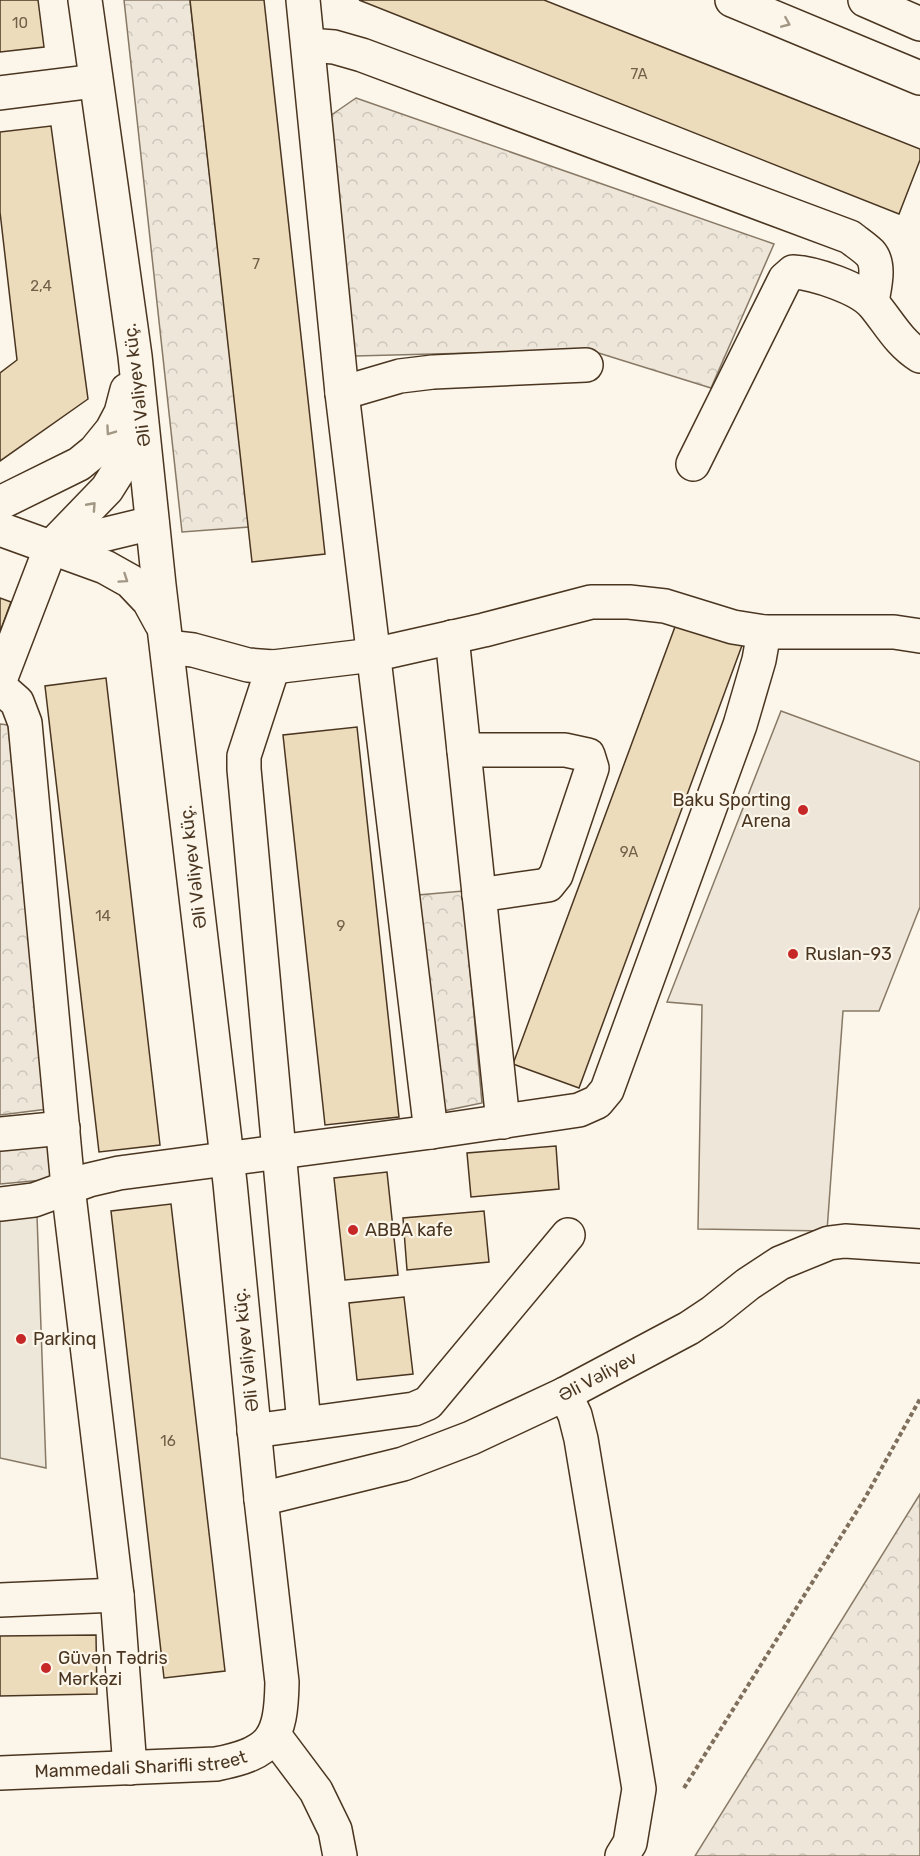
<svg xmlns="http://www.w3.org/2000/svg" width="920" height="1856" font-family="Rubik,sans-serif">
  <style>
    .forest { fill: url(#forest-crowns); stroke: #887966; stroke-width: 1.5 }
    .pitch { fill: #ede6d9; stroke: #887966; stroke-width: 1.5 }
    .parking { fill: #ede7d9; stroke: #887966; stroke-width: 1.5 }
    .building { fill: #ecdcbc; stroke: #4a3520; stroke-width: 1.5 }
    .lines { fill: none; stroke-linecap: round; stroke-linejoin: round }
    .minor-casing { stroke: #4a3520; stroke-width: 36 }
    .major-casing { stroke: #4a3520; stroke-width: 36 }
    .path { stroke: #7f6f5c; stroke-width: 4; stroke-dasharray: 4.5 3; stroke-linecap: butt }
    .minor { stroke: #fbf6e9; stroke-width: 33 }
    .major { stroke: #fbf6e9; stroke-width: 33 }
    .oneway { stroke: #a29684 }
    .poi-dot { fill: #c62828; stroke: #fbf6e9; stroke-width: 2 }
    .labels { text-anchor: middle; dominant-baseline: central; stroke-width: 4.5; stroke-linejoin: round; paint-order: stroke }
    .number-label { font-size: 15px; fill: #725f47 }
    .street-label { font-size: 18px; fill: #4a3520; stroke: #fbf6e9 }
    .poi-label { font-size: 18px; fill: #4a3520; stroke: #fbf6e9; text-anchor: start }
  </style>
  <defs>
    <pattern id="forest-crowns" width="20" height="18" patternUnits="userSpaceOnUse" patternTransform="scale(1.5)"><rect width="20" height="18" fill="#ede6d9"/><path d="M2 6a3 3 0 1 1 6 0M12 15a3 3 0 1 1 6 0" fill="none" stroke="#cdc6ba"/></pattern>
  </defs>
  <rect width="100%" height="100%" fill="#fbf6e9"/>
  <g class="forest">
    <path d="M 124,0 L 190,0 L 249,527 L 182,532 Z"/>
    <path d="M 356,98 L 774,244 L 711,388 L 589,350 L 355,356 L 327,118 Z"/>
    <path d="M 0,724 L 8,725 L 48,1109 L 0,1115 Z"/>
    <path d="M 463,891 L 482,1103 L 443,1111 L 418,895 Z"/>
    <path d="M 49,1143 L 54,1179 L 0,1184 L 0,1145 Z"/>
    <path d="M 920,1494 L 920,1856 L 695,1856 Z"/>
  </g>
  <path class="pitch" d="M 781,711 L 920,762 L 920,907 L 879,1011 L 843,1011 L 827,1231 L 698,1229 L 702,1005 L 667,1002 Z"/>
  <path class="parking" d="M 37,1216 L 46,1468 L 0,1458 L 0,1221 Z"/>
  <g class="building">
    <path d="M 0,0 L 38,0 L 44,47 L 0,52 Z"/>
    <path d="M 190,0 L 264,0 L 325,554 L 252,562 Z"/>
    <path d="M 359,0 L 544,0 L 920,149 L 920,160 L 899,214 Z"/>
    <path d="M 51,126 L 88,399 L 0,461 L 0,373 L 17,360 L 0,212 L 0,132 Z"/>
    <path d="M 0,598 L 11,602 L 0,632 Z"/>
    <path d="M 679,616 L 744,640 L 579,1088 L 513,1064 Z"/>
    <path d="M 106,678 L 160,1145 L 99,1152 L 45,686 Z"/>
    <path d="M 357,727 L 399,1117 L 325,1125 L 283,735 Z"/>
    <path d="M 556,1146 L 559,1189 L 471,1197 L 467,1153 Z"/>
    <path d="M 387,1172 L 398,1275 L 345,1280 L 334,1178 Z"/>
    <path d="M 171,1204 L 225,1671 L 164,1678 L 111,1211 Z"/>
    <path d="M 484,1211 L 489,1262 L 407,1270 L 403,1218 Z"/>
    <path d="M 404,1297 L 413,1374 L 357,1380 L 349,1303 Z"/>
    <path d="M 96,1635 L 97,1694 L 0,1696 L 0,1636 Z"/>
  </g>
  <g class="lines">
    <defs>
      <g id="minor">
        <path d="M 303,0 L 342,393 L 431,1132"/>
        <path d="M 308,45 L 334,47 L 362,55 L 850,237 C 856,242 864,247 870,253 C 881,265 874,288 872,302"/>
        <path d="M 0,93 L 95,81"/>
        <path d="M 342,393 L 400,376 L 433,372 L 586,365"/>
        <path d="M 693,464 L 785,279 L 793,272 C 814,273 860,288 874,305 C 889,323 899,343 920,356"/>
        <path d="M 0,503 L 79,464 L 95,451 L 112,430 L 121,413 L 127,390"/>
        <path d="M 0,529 L 105,567 L 130,581 L 149,601 L 161,623"/>
        <path d="M 53,547 L 152,523"/>
        <path d="M 452,637 L 503,1122"/>
        <path d="M 167,647 L 193,650 L 248,665 L 273,667 L 373,655 L 484,630 L 591,602 L 629,602 L 665,606 L 733,627 L 764,632 L 894,632 L 920,636"/>
        <path d="M 273,667 L 244,756 L 244,769 L 304,1424"/>
        <path d="M 0,680 L 51,547 L 107,489 L 124,462 L 140,422"/>
        <path d="M 0,687 L 17,702 L 25,723 L 68,1187 L 117,1595 L 130,1768"/>
        <path d="M 464,750 L 565,750 L 588,755 L 592,768 L 556,875 L 548,885 L 479,895"/>
        <path d="M 0,1134 L 63,1128"/>
        <path d="M 0,1204 L 34,1200 L 89,1180 L 119,1173 L 431,1132 L 579,1110 L 597,1102 L 607,1090 L 740,725 L 759,660 L 764,632"/>
        <path d="M 565,1394 L 575,1415 L 581,1439 L 639,1789 L 630,1843 L 622,1856"/>
        <path d="M 254,1431 L 414,1409 L 428,1403 L 568,1235"/>
        <path id="s1" d="M 261,1499 L 403,1464 L 471,1438 L 565,1394 L 689,1328 L 713,1312 L 748,1284 L 780,1263 L 829,1243 L 845,1241 L 920,1246"/>
        <path d="M 0,1600 L 117,1595"/>
        <path d="M 274,1735 L 316,1791 L 335,1830 L 340,1856"/>
        <path id="s2" d="M 0,1773 L 216,1764 C 272,1753 281,1739 282,1682 L 261,1499 L 230,1183 L 159,585 L 135,356 L 85,0"/>
      </g>
      <g id="major">
        <path d="M 732,0 L 920,78"/>
        <path d="M 865,0 L 920,24"/>
      </g>
    </defs>
    <use href="#minor" class="minor-casing"/>
    <use href="#major" class="major-casing"/>
    <path class="path" d="M 684,1788 L 865,1498 L 920,1399"/>
    <use href="#minor" class="minor"/>
    <use href="#major" class="major"/>
  </g>
  <defs><path id="oneway-chevron" d="M-2-3.5L2.5 0L-2 3.5" fill="none" stroke-width="1.6" stroke-linecap="round" stroke-linejoin="round" transform="scale(1.5)"/></defs>
  <g class="oneway">
    <use href="#oneway-chevron" transform="translate(786 23) rotate(23)"/>
    <use href="#oneway-chevron" transform="translate(110 431) rotate(125)"/>
    <use href="#oneway-chevron" transform="translate(92 506) rotate(-48)"/>
    <use href="#oneway-chevron" transform="translate(124 579) rotate(34)"/>
  </g>
  <g class="poi-dot">
    <circle cx="803" cy="810" r="6"/>
    <circle cx="793" cy="954" r="6"/>
    <circle cx="353" cy="1230" r="6"/>
    <circle cx="21" cy="1339" r="6"/>
    <circle cx="46" cy="1668" r="6"/>
  </g>
  <g class="labels">
    <g class="number-label">
      <text x="20" y="23">10</text>
      <text x="639" y="74">7A</text>
      <text x="256" y="264">7</text>
      <text x="41" y="286">2,4</text>
      <text x="629" y="852">9A</text>
      <text x="103" y="916">14</text>
      <text x="341" y="926">9</text>
      <text x="168" y="1441">16</text>
    </g>
    <g class="street-label">
      <text transform="translate(137 385) rotate(-97)">Əli Vəliyev küç.</text>
      <text transform="translate(193 867) rotate(-97)">Əli Vəliyev küç.</text>
      <text transform="translate(246 1350) rotate(-96)">Əli Vəliyev küç.</text>
      <text stroke="none"><textPath href="#s1" startOffset="360">Əli Vəliyev</textPath></text>
      <text stroke="none"><textPath href="#s2" startOffset="141">Mammedali Sharifli street</textPath></text>
    </g>
    <g class="poi-label">
      <text x="791" y="800" text-anchor="end">Baku Sporting<tspan x="791" dy="21">Arena</tspan></text>
      <text x="805" y="954">Ruslan-93</text>
      <text x="365" y="1230">ABBA kafe</text>
      <text x="33" y="1339">Parkinq</text>
      <text x="58" y="1658">Güvәn Tәdris<tspan x="58" dy="21">Mәrkәzi</tspan></text>
    </g>
  </g>
</svg>
